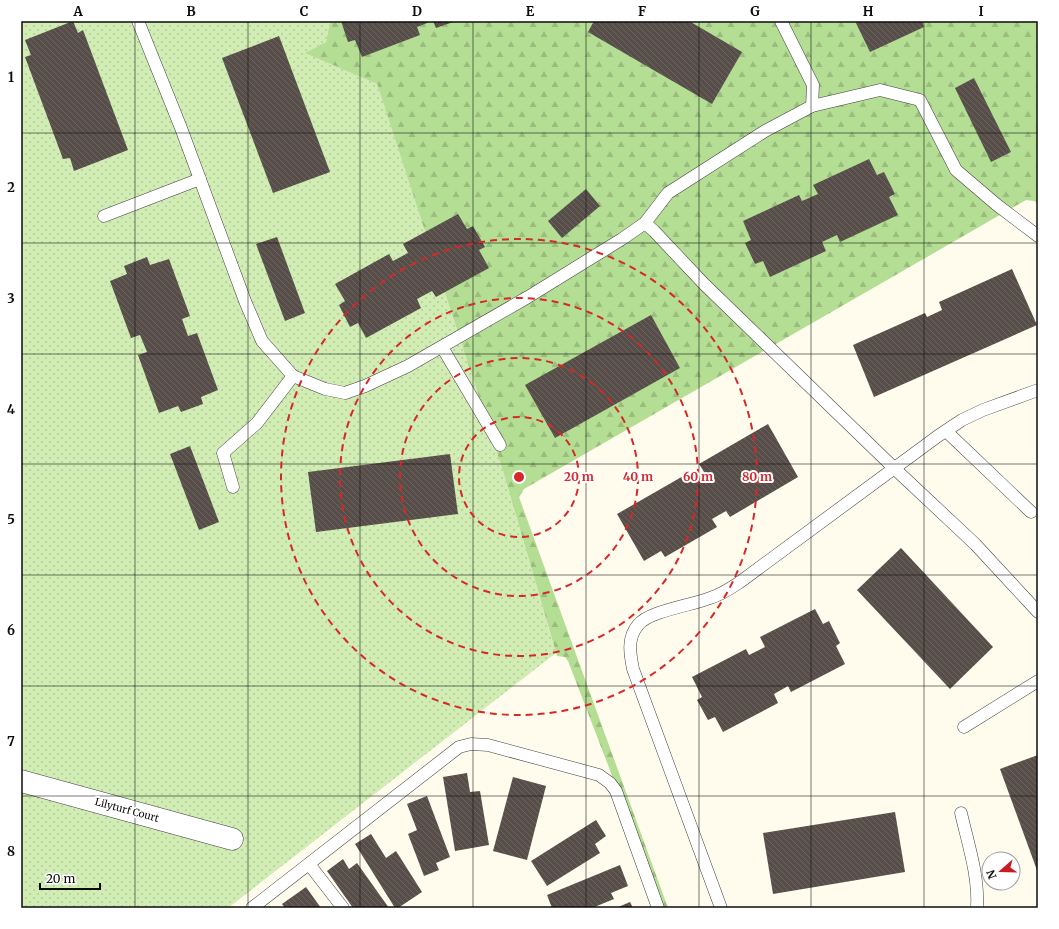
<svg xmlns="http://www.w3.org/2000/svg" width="1059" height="929" font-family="Merriweather,serif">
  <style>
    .green { fill: url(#green-dots) }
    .forest { fill: url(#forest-firs) }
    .building { fill: url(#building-back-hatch) }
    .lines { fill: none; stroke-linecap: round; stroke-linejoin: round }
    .lane-casing { stroke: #404040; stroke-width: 13 }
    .street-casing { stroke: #404040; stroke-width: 23 }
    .lane { stroke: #fff; stroke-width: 12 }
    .street { stroke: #fff; stroke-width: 22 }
    .grid { fill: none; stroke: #0d0d0d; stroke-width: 1; stroke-opacity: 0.55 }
    .ring { fill: none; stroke: #d62828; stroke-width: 2; stroke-dasharray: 7 5 }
    .labels { text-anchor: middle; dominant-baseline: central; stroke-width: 4; stroke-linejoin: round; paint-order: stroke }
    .street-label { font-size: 10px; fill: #0d0d0d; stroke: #fff }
    .centre { fill: #d62828; stroke: #fff; stroke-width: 2 }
    .ring-label { font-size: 12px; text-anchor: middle; font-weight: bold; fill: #d62828; stroke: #fff; stroke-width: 4; stroke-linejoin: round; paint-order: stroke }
    .neatline { fill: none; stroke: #0d0d0d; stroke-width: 1.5 }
    .grid-label { font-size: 13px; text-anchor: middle; font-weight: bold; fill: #0d0d0d }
  </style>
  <defs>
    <pattern id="green-dots" width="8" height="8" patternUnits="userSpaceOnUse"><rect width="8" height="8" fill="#d1edb4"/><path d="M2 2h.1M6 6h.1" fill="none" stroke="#b2ca9a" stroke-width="1.8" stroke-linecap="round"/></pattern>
    <pattern id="forest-firs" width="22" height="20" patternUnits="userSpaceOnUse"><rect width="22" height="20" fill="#b4de93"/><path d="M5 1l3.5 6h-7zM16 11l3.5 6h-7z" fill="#9abd7e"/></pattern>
    <pattern id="building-back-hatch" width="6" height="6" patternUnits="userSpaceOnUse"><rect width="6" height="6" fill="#574e49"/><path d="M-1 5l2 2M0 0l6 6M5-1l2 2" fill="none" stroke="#6a635f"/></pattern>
  </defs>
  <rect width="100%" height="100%" fill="#fffcee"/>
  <path class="green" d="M 21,21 L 330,21 L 326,42 L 306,53 L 377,84 L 503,471 L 556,653 L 228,908 L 21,908 Z"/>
  <path class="forest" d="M 330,21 L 1038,21 L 1038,203 L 1034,201 L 1026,200 L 524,489 L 519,497 L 668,908 L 663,908 L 568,661 L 565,657 L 557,656 L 503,471 L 377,84 L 305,53 L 326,42 Z"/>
  <g class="building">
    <path d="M 73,21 L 78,33 L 83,30 L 128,150 L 74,171 L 70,158 L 63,159 L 25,57 L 31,55 L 25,40 Z"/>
    <path d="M 341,21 L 432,21 L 417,27 L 420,35 L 362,57 L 355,40 L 348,42 Z"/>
    <path d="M 433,21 L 456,21 L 436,28 Z"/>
    <path d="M 594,21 L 689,21 L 742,52 L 712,104 L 588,32 Z"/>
    <path d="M 855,21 L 922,21 L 924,27 L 870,52 Z"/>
    <path d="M 279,36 L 330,172 L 273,193 L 222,58 Z"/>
    <path d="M 974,78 L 1011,152 L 991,162 L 955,88 Z"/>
    <path d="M 869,159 L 877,175 L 884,172 L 895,194 L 889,197 L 898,215 L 840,242 L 837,235 L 822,242 L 826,251 L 770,277 L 763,261 L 755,264 L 745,243 L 751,240 L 743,221 L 799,195 L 802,201 L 818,194 L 813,185 Z"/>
    <path d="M 586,189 L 600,206 L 562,238 L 548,221 Z"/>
    <path d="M 458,214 L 467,229 L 473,226 L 485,247 L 479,250 L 489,268 L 436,297 L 432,291 L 417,299 L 421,308 L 366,338 L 358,323 L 350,327 L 339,305 L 345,301 L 335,284 L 389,254 L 393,261 L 408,253 L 403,244 Z"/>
    <path d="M 277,237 L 305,313 L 285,321 L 256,244 Z"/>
    <path d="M 147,257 L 150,265 L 169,259 L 190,316 L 182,319 L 188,336 L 197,333 L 218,390 L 201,397 L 203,404 L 181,412 L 178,406 L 159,413 L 138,355 L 147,352 L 140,335 L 131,338 L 110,281 L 127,274 L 124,266 Z"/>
    <path d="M 1012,269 L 1037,325 L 874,397 L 853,345 L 925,313 L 927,317 L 942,310 L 939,302 Z"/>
    <path d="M 651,315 L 680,368 L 555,438 L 525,385 Z"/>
    <path d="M 768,424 L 798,477 L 730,517 L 726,511 L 712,519 L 717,527 L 665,557 L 661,551 L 644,561 L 617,514 L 685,475 L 688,481 L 704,472 L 699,464 Z"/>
    <path d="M 190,446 L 219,522 L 199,530 L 170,454 Z"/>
    <path d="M 450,454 L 458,514 L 316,532 L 308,472 Z"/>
    <path d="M 901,548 L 993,647 L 950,689 L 857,590 Z"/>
    <path d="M 815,609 L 823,624 L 829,621 L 840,643 L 836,646 L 845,664 L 791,692 L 788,686 L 774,694 L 778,703 L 723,732 L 715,717 L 708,720 L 697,700 L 702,697 L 692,677 L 746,649 L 749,655 L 765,647 L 760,637 Z"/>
    <path d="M 1038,755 L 1038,873 L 1000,769 Z"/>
    <path d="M 467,773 L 470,792 L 480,791 L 489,845 L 455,851 L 443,777 Z"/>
    <path d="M 513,777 L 546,786 L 527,860 L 493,851 Z"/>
    <path d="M 427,796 L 450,857 L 436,863 L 439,870 L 424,876 L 408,834 L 417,830 L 407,804 Z"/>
    <path d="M 895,812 L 905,872 L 773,894 L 763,833 Z"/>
    <path d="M 596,820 L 606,836 L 595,844 L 600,853 L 547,886 L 531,861 Z"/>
    <path d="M 371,834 L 386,858 L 396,851 L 422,892 L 398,908 L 395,908 L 355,844 Z"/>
    <path d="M 343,859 L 349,869 L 357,863 L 389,908 L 353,908 L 327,871 Z"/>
    <path d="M 620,865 L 628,886 L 611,893 L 614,899 L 592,908 L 552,908 L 547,895 Z"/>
    <path d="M 306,887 L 321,908 L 285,908 L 282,904 Z"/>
    <path d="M 630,902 L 633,908 L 616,908 Z"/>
  </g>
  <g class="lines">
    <defs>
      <g id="lane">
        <path d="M 138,21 L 181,128 L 245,301 L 262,341 L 293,376 L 325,389 L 345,393 L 365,386 L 408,366 L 528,297 L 622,239 L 645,223 L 668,193 L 765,131 L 812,106 L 813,85 L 781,21"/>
        <path d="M 812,106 L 880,90 L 920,100 L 956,170 L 997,205 L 1038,236"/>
        <path d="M 104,216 L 200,179"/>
        <path d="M 645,223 L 654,231 L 704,284 L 894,468 L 975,544 L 1038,612"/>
        <path d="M 442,347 L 500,445"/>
        <path d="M 946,431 L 1031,512"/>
        <path d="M 233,487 L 223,453 L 257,423 L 293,376"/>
        <path d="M 964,727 L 1038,681"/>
        <path d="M 961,813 C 968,844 979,876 977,908"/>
        <path d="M 309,864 L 343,908"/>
        <path d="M 252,908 L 459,747 L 471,744 L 488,745 L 599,775 L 610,783 L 616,791 L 658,908"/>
        <path d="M 721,908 L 633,669 C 630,654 627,638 638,625 C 649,611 693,605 710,598 C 721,595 731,588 740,582 L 938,436 L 962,420 L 983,410 L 1038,390"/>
      </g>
      <path id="street" d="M 21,781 L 232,839"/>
    </defs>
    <use href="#lane" class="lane-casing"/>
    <use href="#street" class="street-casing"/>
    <use href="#lane" class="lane"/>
    <use href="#street" class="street"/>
  </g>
  <path class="grid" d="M 135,21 L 135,908M 248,21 L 248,908M 360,21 L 360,908M 473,21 L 473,908M 586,21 L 586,908M 699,21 L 699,908M 811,21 L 811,908M 924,21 L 924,908M 21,133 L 1038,133M 21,243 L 1038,243M 21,354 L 1038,354M 21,464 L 1038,464M 21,575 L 1038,575M 21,686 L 1038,686M 21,796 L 1038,796"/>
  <g class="ring">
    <circle cx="519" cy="477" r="60"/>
    <circle cx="519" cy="477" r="119"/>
    <circle cx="519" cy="477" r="179"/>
    <circle cx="519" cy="477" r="238"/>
  </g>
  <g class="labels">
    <g class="street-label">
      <text transform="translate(127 810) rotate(15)">Lilyturf Court</text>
    </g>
  </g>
  <circle cx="519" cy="477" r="6" class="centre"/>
  <g class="ring-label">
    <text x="579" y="481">20 m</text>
    <text x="638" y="481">40 m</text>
    <text x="698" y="481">60 m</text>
    <text x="757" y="481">80 m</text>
  </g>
  <rect width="1059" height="929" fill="none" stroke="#ffffff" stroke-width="44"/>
  <g transform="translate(1001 871) rotate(250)"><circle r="19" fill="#ffffff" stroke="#9e9e9e"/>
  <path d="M0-3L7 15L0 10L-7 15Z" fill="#c81b23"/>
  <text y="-6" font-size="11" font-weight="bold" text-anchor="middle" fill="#0d0d0d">N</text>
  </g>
  <path d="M40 883v6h60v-6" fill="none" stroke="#0d0d0d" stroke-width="2"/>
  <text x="46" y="883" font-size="12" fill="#0d0d0d" stroke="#ffffff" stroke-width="3" paint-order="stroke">20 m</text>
  <rect x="22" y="22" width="1015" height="885" class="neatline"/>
  <g class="grid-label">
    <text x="78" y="16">A</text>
    <text x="191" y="16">B</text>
    <text x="304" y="16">C</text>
    <text x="417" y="16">D</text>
    <text x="530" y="16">E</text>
    <text x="642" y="16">F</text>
    <text x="755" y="16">G</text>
    <text x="868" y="16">H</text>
    <text x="981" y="16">I</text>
    <text x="11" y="82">1</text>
    <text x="11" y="192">2</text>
    <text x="11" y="303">3</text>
    <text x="11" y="414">4</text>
    <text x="11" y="524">5</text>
    <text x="11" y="635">6</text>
    <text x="11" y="746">7</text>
    <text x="11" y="856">8</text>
  </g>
</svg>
